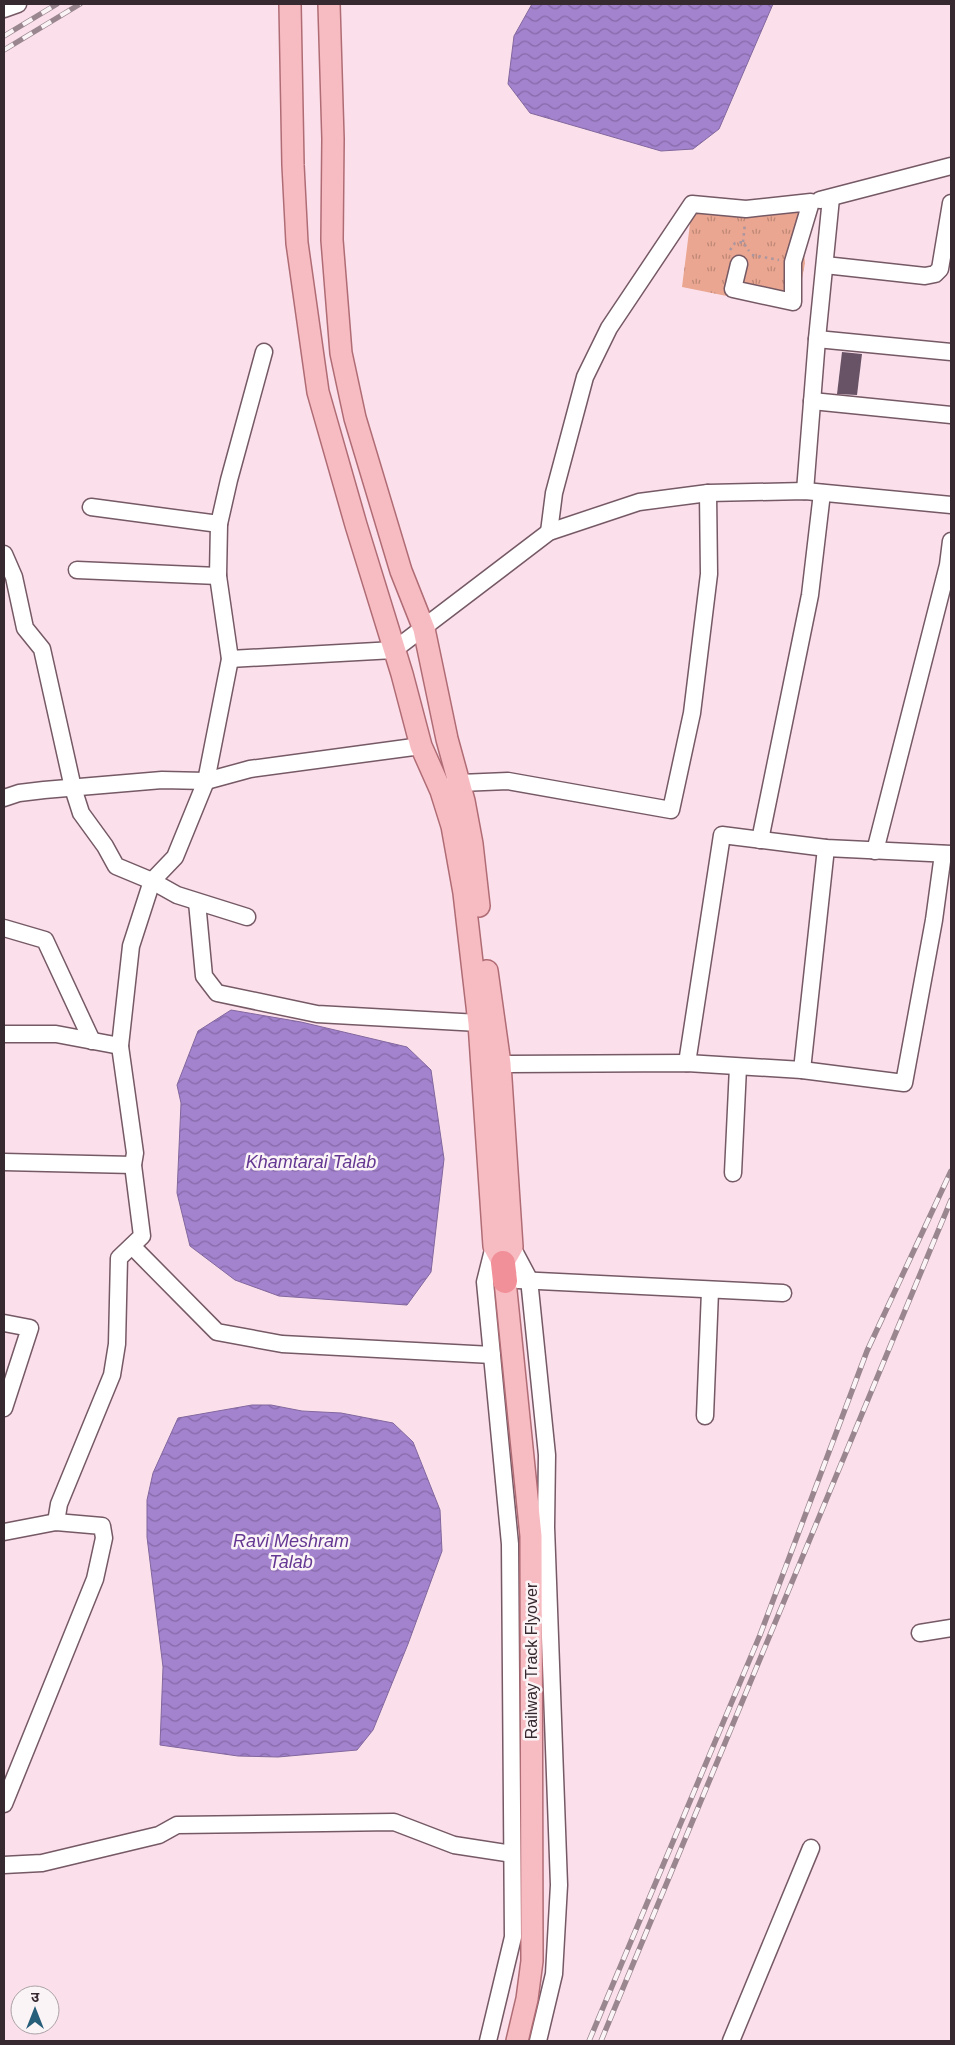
<svg xmlns="http://www.w3.org/2000/svg" width="955" height="2045" font-family="Arial,'Noto Sans Devanagari',sans-serif">
  <style>
    .park { fill: url(#park-tufts) }
    .water { fill: url(#water-waves); stroke: #82679e }
    .building { fill: #675266 }
    .lines { fill: none; stroke-linecap: round; stroke-linejoin: round }
    .minor-casing { stroke: #755965; stroke-width: 19 }
    .major-casing { stroke: #b06c74; stroke-width: 24 }
    .highway-casing { stroke: #b06c74; stroke-width: 26 }
    .path { stroke: #ab969f; stroke-width: 2.5; stroke-dasharray: 2.5 4; stroke-linecap: butt }
    .minor { stroke: #fff; stroke-width: 16 }
    .major { stroke: #f7bcc2; stroke-width: 21 }
    .highway { stroke: #f29099; stroke-width: 24 }
    .rail-casing { stroke: #9a868e; stroke-width: 5.5 }
    .rail { stroke: #fbf4f7; stroke-width: 4; stroke-dasharray: 11; stroke-linecap: butt }
    .labels { text-anchor: middle; dominant-baseline: central; stroke-width: 5; stroke-linejoin: round; paint-order: stroke }
    .street-label { font-size: 16px; fill: #36292f; stroke: #fbf4f7 }
    .water-label { font-size: 18px; font-style: italic; fill: #643792; stroke: #fbf4f7 }
  </style>
  <defs>
    <pattern id="park-tufts" width="24" height="20" patternUnits="userSpaceOnUse" patternTransform="scale(1.25)"><rect width="24" height="20" fill="#eaa690"/><path d="M3 7l-1-3M5 7V3M7 7l1-3M15 17l-1-3M17 17v-4M19 17l1-3" fill="none" stroke="#be8776"/></pattern>
    <pattern id="water-waves" width="16" height="10" patternUnits="userSpaceOnUse" patternTransform="scale(1.25)"><rect width="16" height="10" fill="#a382ce"/><path d="M0 5q4-4 8 0t8 0" fill="none" stroke="#866aa8"/></pattern>
  </defs>
  <rect width="100%" height="100%" fill="#fbe0eb"/>
  <path class="park" d="M 693,200 L 799,206 L 805,263 L 796,310 L 682,287 Z"/>
  <g class="water">
    <path d="M 532,4 L 773,4 L 719,129 L 693,149 L 661,151 L 530,113 L 508,84 L 514,36 Z"/>
    <path d="M 231,1010 L 301,1022 L 407,1047 L 431,1070 L 444,1159 L 431,1272 L 407,1305 L 279,1296 L 235,1280 L 190,1246 L 177,1193 L 181,1103 L 177,1085 L 198,1031 Z"/>
    <path d="M 252,1405 L 271,1405 L 302,1411 L 341,1413 L 393,1423 L 413,1442 L 440,1510 L 442,1551 L 408,1644 L 373,1730 L 357,1750 L 278,1757 L 238,1756 L 160,1745 L 163,1667 L 147,1537 L 147,1500 L 153,1473 L 178,1418 Z"/>
  </g>
  <path class="building" d="M 842,352 L 862,354 L 857,395 L 837,394 Z"/>
  <g class="lines">
    <defs>
      <g id="minor">
        <path d="M 4,9 L 18,4"/>
        <path d="M 820,200 L 951,166"/>
        <path d="M 825,265 L 925,276 L 935,274 L 940,269 L 951,203"/>
        <path d="M 817,339 L 951,352"/>
        <path d="M 812,401 L 951,415"/>
        <path d="M 805,491 L 817,339 L 831,198"/>
        <path d="M 91,507 L 219,524"/>
        <path d="M 549,532 L 554,493 L 585,377 L 609,328 L 692,204 L 746,209 L 811,202 L 793,262 L 793,302 L 733,289 L 739,264"/>
        <path d="M 4,554 L 14,577 L 25,628 L 42,649 L 73,788 L 81,813 L 105,846 L 116,866 L 152,881 L 177,895 L 247,917"/>
        <path d="M 77,570 L 218,576"/>
        <path d="M 230,659 L 394,650 L 549,532 L 639,502 L 708,493 L 805,491 L 951,505"/>
        <path d="M 449,787 L 460,783 L 508,781 L 671,810 L 692,713 L 709,574 L 708,493"/>
        <path d="M 4,798 L 19,793 L 44,790 L 162,780 L 206,781 L 250,769 L 421,746"/>
        <path d="M 760,840 L 810,595 L 822,493"/>
        <path d="M 875,851 L 948,565 L 951,541"/>
        <path d="M 197,902 L 204,976 L 217,993 L 317,1014 L 479,1023"/>
        <path d="M 4,928 L 45,940 L 92,1041"/>
        <path d="M 4,1034 L 56,1034 L 120,1046 L 131,946 L 152,881 L 175,857 L 206,781 L 230,659 L 218,576 L 219,524 L 229,480 L 264,352"/>
        <path d="M 687,1063 L 722,835 L 826,848 L 951,854"/>
        <path d="M 488,1064 L 687,1063 L 802,1070 L 904,1083 L 934,920 L 943,854"/>
        <path d="M 802,1070 L 826,848"/>
        <path d="M 4,1162 L 133,1165"/>
        <path d="M 733,1173 L 738,1067"/>
        <path d="M 132,1246 L 217,1332 L 282,1344 L 492,1355"/>
        <path d="M 512,1247 L 529,1279 L 547,1455 L 546,1527 L 559,1885 L 554,1974 L 538,2041"/>
        <path d="M 518,1280 L 783,1293"/>
        <path d="M 4,1323 L 30,1328 L 4,1408"/>
        <path d="M 705,1416 L 710,1291"/>
        <path d="M 56,1522 L 59,1504 L 112,1375 L 117,1344 L 119,1258 L 142,1236 L 133,1165 L 135,1153 L 120,1046"/>
        <path d="M 4,1532 L 56,1522 L 102,1526 L 104,1538 L 95,1579 L 4,1804"/>
        <path d="M 920,1633 L 951,1628"/>
        <path d="M 4,1865 L 42,1863 L 159,1835 L 177,1825 L 394,1822 L 454,1845 L 512,1854"/>
        <path d="M 488,2041 L 513,1937 L 510,1544 L 485,1282 L 494,1246"/>
        <path d="M 731,2041 L 811,1848"/>
      </g>
      <g id="major">
        <path d="M 290,4 L 293,165 L 297,243 L 318,392 L 356,525 L 402,674 L 421,746 L 441,791 L 452,826 L 464,893 L 479,1023 L 494,1246 L 503,1263"/>
        <path d="M 329,4 L 333,139 L 332,240 L 341,353 L 355,418 L 401,571 L 424,629 L 447,739 L 464,801 L 472,844 L 479,906"/>
        <path d="M 487,971 L 500,1064 L 512,1247 L 503,1263"/>
        <path d="M 505,1281 L 531,1536 L 532,1961 L 527,1999 L 517,2041"/>
      </g>
      <path id="highway" d="M 503,1263 L 505,1281"/>
    </defs>
    <use href="#minor" class="minor-casing"/>
    <use href="#major" class="major-casing"/>
    <use href="#highway" class="highway-casing"/>
    <g class="path">
      <path d="M 743,242 L 745,223"/>
      <path d="M 730,250 L 735,243 L 743,242 L 749,251"/>
      <path d="M 752,255 L 779,260"/>
    </g>
    <use href="#minor" class="minor"/>
    <use href="#major" class="major"/>
    <use href="#highway" class="highway"/>
    <defs>
      <g id="rail">
        <path d="M 4,36 L 57,4"/>
        <path d="M 4,50 L 80,4"/>
        <path d="M 589,2041 L 760,1635 L 867,1351 L 951,1171"/>
        <path d="M 601,2041 L 951,1200"/>
      </g>
    </defs>
    <use href="#rail" class="rail-casing"/>
    <use href="#rail" class="rail"/>
  </g>
  <g class="labels">
    <g class="street-label">
      <text transform="translate(531 1661) rotate(-90)">Railway Track Flyover</text>
    </g>
    <g class="water-label">
      <text x="311" y="1162">Khamtarai Talab</text>
      <text x="291" y="1541">Ravi Meshram<tspan x="291" dy="21">Talab</tspan></text>
    </g>
  </g>
  <rect width="955" height="2045" fill="none" stroke="#36292f" stroke-width="10"/>
  <g transform="translate(35 2010)"><circle r="24" fill="#fbf4f7" stroke="#aca3a7"/>
  <path d="M0-4L9 19L0 12L-9 19Z" fill="#275e79"/>
  <text y="-8" font-size="14" font-weight="bold" text-anchor="middle" fill="#36292f">उ</text>
  </g>
</svg>
